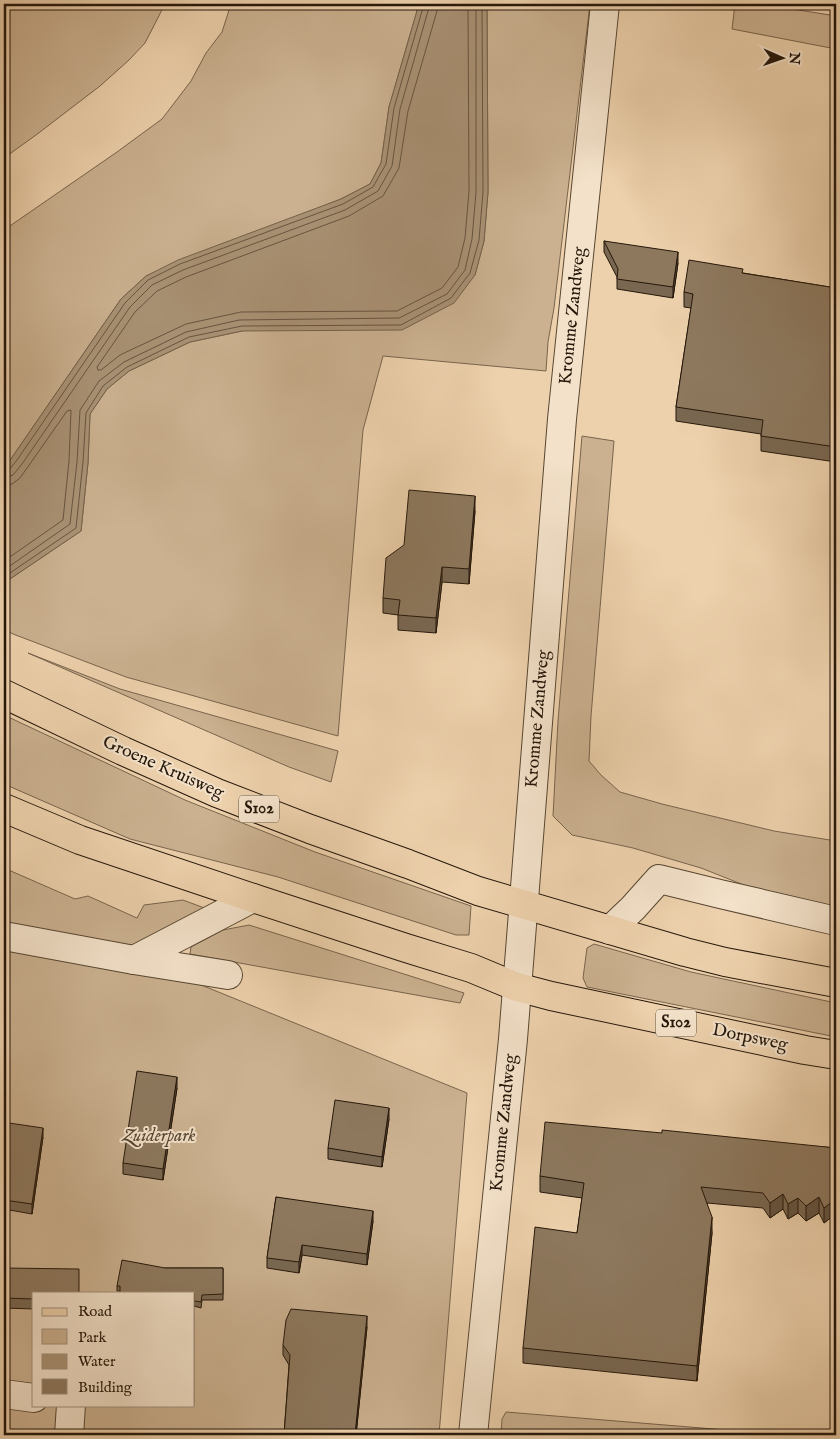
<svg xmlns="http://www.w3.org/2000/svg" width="840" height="1439" font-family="'IM FELL English',serif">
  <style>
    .green { fill: #cbb190; stroke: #78644d; fill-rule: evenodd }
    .water { fill: #a99275; stroke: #74614a }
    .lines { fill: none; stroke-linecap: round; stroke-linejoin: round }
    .shore { stroke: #675440; stroke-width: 1 }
    .minor-casing { stroke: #574632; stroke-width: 30 }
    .major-casing { stroke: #25170a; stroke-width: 30 }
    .minor { stroke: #f3e1c9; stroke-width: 28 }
    .major { stroke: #edd1ac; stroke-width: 28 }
    .wall { fill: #796751; stroke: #25170a }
    .shaded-wall { fill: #635442; stroke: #25170a }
    .building { fill: #8d785e; stroke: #25170a }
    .labels { text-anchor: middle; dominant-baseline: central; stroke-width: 4; stroke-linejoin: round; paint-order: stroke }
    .shield { fill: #f3e1c9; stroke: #635443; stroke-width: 1 }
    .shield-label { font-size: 16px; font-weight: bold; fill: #25170a }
    .street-label { font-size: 18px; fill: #25170a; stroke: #f3e1c9 }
    .park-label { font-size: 18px; font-style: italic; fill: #574532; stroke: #f3e1c9 }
  </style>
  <rect width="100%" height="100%" fill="#edd1ac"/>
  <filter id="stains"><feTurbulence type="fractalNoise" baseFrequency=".004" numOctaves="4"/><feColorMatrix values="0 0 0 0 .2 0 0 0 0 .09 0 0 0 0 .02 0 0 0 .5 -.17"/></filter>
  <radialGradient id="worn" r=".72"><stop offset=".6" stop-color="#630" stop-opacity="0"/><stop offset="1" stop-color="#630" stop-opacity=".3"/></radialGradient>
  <g class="green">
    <path d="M 4,4 L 165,4 L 145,43 L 129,60 L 100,86 L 36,135 L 4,158 Z"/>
    <path d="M 231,4 L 419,4 L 389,107 L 381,163 L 370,184 L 341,199 L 146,276 L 121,299 L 4,469 L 4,230 L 117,152 L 162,119 L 191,81 L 206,53 L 222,32 Z"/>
    <path d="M 487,4 L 590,4 L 554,308 L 548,342 L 546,371 L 383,356 L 363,430 L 338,736 L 126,677 L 13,634 L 4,629 L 4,583 L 81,531 L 88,463 L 90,414 L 107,389 L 129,371 L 190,342 L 242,331 L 475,275 L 484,241 L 488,192 Z"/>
    <path d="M 735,4 L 762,4 L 836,16 L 836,49 L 732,29 Z"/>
    <path d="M 582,436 L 614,441 L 591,716 L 589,761 L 601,775 L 620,792 L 662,804 L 774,831 L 836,841 L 836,906 L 769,895 L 701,868 L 633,848 L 572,835 L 553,816 L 558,721 Z"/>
    <path d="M 28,653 L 120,689 L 338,751 L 331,782 L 289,767 Z"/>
    <path d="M 4,715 L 185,800 L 315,852 L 471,906 L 469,935 L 456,935 L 278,877 L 130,839 L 4,784 Z"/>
    <path d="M 4,868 L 75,899 L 88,896 L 137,918 L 144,905 L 183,900 L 207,909 L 136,946 L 88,939 L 467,1093 L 439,1435 L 4,1435 ZM 34,1293 L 194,1293 L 194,1405 L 34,1405 Z"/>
    <path d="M 249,925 L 464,993 L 460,1003 L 190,954 L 191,947 L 223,930 Z"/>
    <path d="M 594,944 L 691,972 L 836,1003 L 836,1037 L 587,987 L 583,978 L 587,948 Z"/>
    <path d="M 506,1412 L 787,1435 L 501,1435 L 502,1419 Z"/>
  </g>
  <path class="water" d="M 419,4 L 487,4 L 488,192 L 484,241 L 475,275 L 454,303 L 402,330 L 242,331 L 190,342 L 129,371 L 107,389 L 90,414 L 88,463 L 81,531 L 4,583 L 4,469 L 121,299 L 146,276 L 178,260 L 341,199 L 370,184 L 381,163 L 389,107 Z"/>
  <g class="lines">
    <g class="shore">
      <path d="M 437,4 L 437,11 L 408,111 L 399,168 L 383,196 L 349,216 L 186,277 L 157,291 L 135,312 L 97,367 L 98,370 L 101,370 L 120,355 L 186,324 L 241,312 L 397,311 L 442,288 L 458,267 L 465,238 L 469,191 L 468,4"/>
      <path d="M 4,471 L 9,470 L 17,460 L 125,303 L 148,280 L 180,264 L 343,204 L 373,187 L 386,164 L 394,108 L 424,4"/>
      <path d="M 4,478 L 13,475 L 22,464 L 130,307 L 152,285 L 183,270 L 345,210 L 378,191 L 392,166 L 400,109 L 430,4"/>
      <path d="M 4,485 L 12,484 L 20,478 L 67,411 L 71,410 L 69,461 L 63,520 L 4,561"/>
      <path d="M 4,570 L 70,524 L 77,462 L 80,410 L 99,381 L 124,362 L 186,332 L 239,320 L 399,318 L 447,294 L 465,270 L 472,239 L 476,192 L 476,4"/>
      <path d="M 4,577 L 76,528 L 83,462 L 86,413 L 103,386 L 127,367 L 189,337 L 242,326 L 401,325 L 451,298 L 470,273 L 479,240 L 483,192 L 482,4"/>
    </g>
    <defs>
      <g id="minor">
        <path d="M 610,930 L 633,908 L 659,879 L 720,894 L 836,921"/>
        <path d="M 4,936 L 134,960 L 228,975"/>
        <path d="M 134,960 L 253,898"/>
        <path d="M 4,1394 L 34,1398"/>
        <path d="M 69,1435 L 71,1405"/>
        <path d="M 473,1435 L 513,1039 L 562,419 L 605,4"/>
      </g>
      <g id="major">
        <path d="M 4,694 L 123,751 L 217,793 L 310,829 L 408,864 L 478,891 L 685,952 L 725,962 L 836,983"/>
        <path d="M 4,808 L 80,840 L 253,898 L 406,948 L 471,968 L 517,987 L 551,996 L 805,1050 L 836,1055"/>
      </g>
    </defs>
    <use href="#minor" class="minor-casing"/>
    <use href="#major" class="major-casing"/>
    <use href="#minor" class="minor"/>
    <use href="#major" class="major"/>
  </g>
  <g class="wall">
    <path d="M 604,241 L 678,263 L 673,298 L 617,289 L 617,277 L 604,252 Z"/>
    <path d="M 743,273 L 836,288 L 836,462 L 761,451 L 761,434 L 676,421 L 676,407 L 691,308 L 684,307 L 684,292 Z"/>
    <path d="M 475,511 L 469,584 L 442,582 L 436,633 L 398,630 L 398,615 L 383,613 L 383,598 Z"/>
    <path d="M 177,1088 L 163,1180 L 123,1174 L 123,1163 Z"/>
    <path d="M 389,1119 L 382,1167 L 328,1159 L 328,1148 Z"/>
    <path d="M 662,1133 L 836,1148 L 836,1219 L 833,1216 L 824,1223 L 819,1213 L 806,1221 L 798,1213 L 788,1219 L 783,1209 L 770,1218 L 763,1208 L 707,1203 L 712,1233 L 697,1381 L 523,1363 L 523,1348 L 577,1233 L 582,1198 L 540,1192 L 540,1176 Z"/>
    <path d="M 43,1137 L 32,1214 L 4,1209 L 4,1150 L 5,1150 Z"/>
    <path d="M 276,1197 L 373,1221 L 367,1265 L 302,1255 L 299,1273 L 267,1268 L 267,1258 Z"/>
    <path d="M 4,1268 L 34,1293 L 34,1309 L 4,1308 Z"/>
    <path d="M 165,1268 L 223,1268 L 223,1300 L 202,1300 L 201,1308 L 194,1306 L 194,1293 L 117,1291 L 117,1286 Z"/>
    <path d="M 367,1327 L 356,1435 L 284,1435 L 289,1365 L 283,1355 L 283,1345 Z"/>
  </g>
  <g class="shaded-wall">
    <path d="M 678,252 L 678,263 L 673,298 L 673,287 Z"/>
    <path d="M 475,496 L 475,511 L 469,584 L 469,569 Z"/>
    <path d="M 442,567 L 442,582 L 436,633 L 436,618 Z"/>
    <path d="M 177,1077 L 177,1088 L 163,1180 L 163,1169 Z"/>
    <path d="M 389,1108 L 389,1119 L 382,1167 L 382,1157 Z"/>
    <path d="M 43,1128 L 43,1137 L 32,1214 L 32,1204 Z"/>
    <path d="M 783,1194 L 783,1209 L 770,1218 L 770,1203 Z"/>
    <path d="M 819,1197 L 819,1213 L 806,1221 L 806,1206 Z"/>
    <path d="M 798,1198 L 798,1213 L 788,1219 L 788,1204 Z"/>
    <path d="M 833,1201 L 833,1216 L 824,1223 L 824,1208 Z"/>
    <path d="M 373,1211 L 373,1221 L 367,1265 L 367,1254 Z"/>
    <path d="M 712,1217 L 712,1233 L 697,1381 L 697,1366 Z"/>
    <path d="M 302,1245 L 302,1255 L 299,1273 L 299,1262 Z"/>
    <path d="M 367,1316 L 367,1327 L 356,1435 L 355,1435 Z"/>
  </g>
  <g class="building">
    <path d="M 604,241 L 678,252 L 673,287 L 617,279 L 618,269 Z"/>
    <path d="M 689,260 L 743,269 L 742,273 L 836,288 L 836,447 L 761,436 L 763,420 L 676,407 L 693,294 L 684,292 Z"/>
    <path d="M 409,490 L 475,496 L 469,569 L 442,567 L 436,618 L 398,615 L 400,600 L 383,598 L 386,558 L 404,545 Z"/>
    <path d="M 137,1071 L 177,1077 L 163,1169 L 123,1163 Z"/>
    <path d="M 335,1100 L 389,1108 L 382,1157 L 328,1148 Z"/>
    <path d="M 545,1122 L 662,1133 L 662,1130 L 836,1148 L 836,1204 L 833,1201 L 824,1208 L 819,1197 L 806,1206 L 798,1198 L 788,1204 L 783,1194 L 770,1203 L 763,1193 L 701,1187 L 712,1217 L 697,1366 L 523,1348 L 535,1227 L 577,1233 L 584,1183 L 540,1176 Z"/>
    <path d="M 9,1123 L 43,1128 L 32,1204 L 4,1200 L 4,1150 L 5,1150 Z"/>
    <path d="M 276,1197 L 373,1211 L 367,1254 L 302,1245 L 299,1262 L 267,1258 Z"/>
    <path d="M 122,1260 L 165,1268 L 223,1268 L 223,1294 L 202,1295 L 201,1302 L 194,1301 L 194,1293 L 120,1293 L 120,1286 L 117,1286 Z"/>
    <path d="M 4,1268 L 79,1269 L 79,1293 L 34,1293 L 34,1299 L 4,1298 Z"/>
    <path d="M 291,1309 L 367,1316 L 355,1435 L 284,1435 L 290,1355 L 283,1345 L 286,1320 Z"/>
    <path d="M 161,1431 L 196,1435 L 160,1435 Z"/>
  </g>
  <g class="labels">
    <g class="shield">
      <rect x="239" y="795.5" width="40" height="27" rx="4"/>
      <rect x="656" y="1009.5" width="40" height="27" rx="4"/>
    </g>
    <g class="shield-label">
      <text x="259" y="809">S102</text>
      <text x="676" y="1023">S102</text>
    </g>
    <g class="street-label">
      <text transform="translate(573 316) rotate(-84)">Kromme Zandweg</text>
      <text transform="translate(538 719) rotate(-85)">Kromme Zandweg</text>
      <text transform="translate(163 768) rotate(24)">Groene Kruisweg</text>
      <text transform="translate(750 1038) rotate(12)">Dorpsweg</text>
      <text transform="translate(504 1123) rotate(-84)">Kromme Zandweg</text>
    </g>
    <g class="park-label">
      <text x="159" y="1136">Zuiderpark</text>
    </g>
  </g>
  <rect width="840" height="1439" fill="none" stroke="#edd1ac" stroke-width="20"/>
  <rect x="5" y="5" width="830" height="1429" fill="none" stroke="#25170a" stroke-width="2.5"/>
  <rect x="10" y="10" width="820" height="1419" fill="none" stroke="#25170a"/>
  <rect x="32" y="1292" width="162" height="115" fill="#f3e1c9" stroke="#a1907d"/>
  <rect x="42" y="1308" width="25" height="8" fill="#edd1ac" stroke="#a1907d"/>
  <text x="78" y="1316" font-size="15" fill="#25170a">Road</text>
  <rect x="42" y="1329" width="25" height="15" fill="#cbb190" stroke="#a1907d"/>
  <text x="78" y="1342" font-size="15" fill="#25170a">Park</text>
  <rect x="42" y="1354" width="25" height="15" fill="#a99275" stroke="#a1907d"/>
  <text x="78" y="1366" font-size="15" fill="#25170a">Water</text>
  <rect x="42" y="1379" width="25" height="15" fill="#8d785e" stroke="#a1907d"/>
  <text x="78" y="1392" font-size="15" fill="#25170a">Building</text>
  <g transform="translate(782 58) rotate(92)" stroke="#f3e1c9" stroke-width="4" paint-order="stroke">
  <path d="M0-4L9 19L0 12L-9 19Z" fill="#25170a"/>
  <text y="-8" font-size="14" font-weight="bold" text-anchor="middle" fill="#25170a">N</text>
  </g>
  <rect width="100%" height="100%" filter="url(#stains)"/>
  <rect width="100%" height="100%" fill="url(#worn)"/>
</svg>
